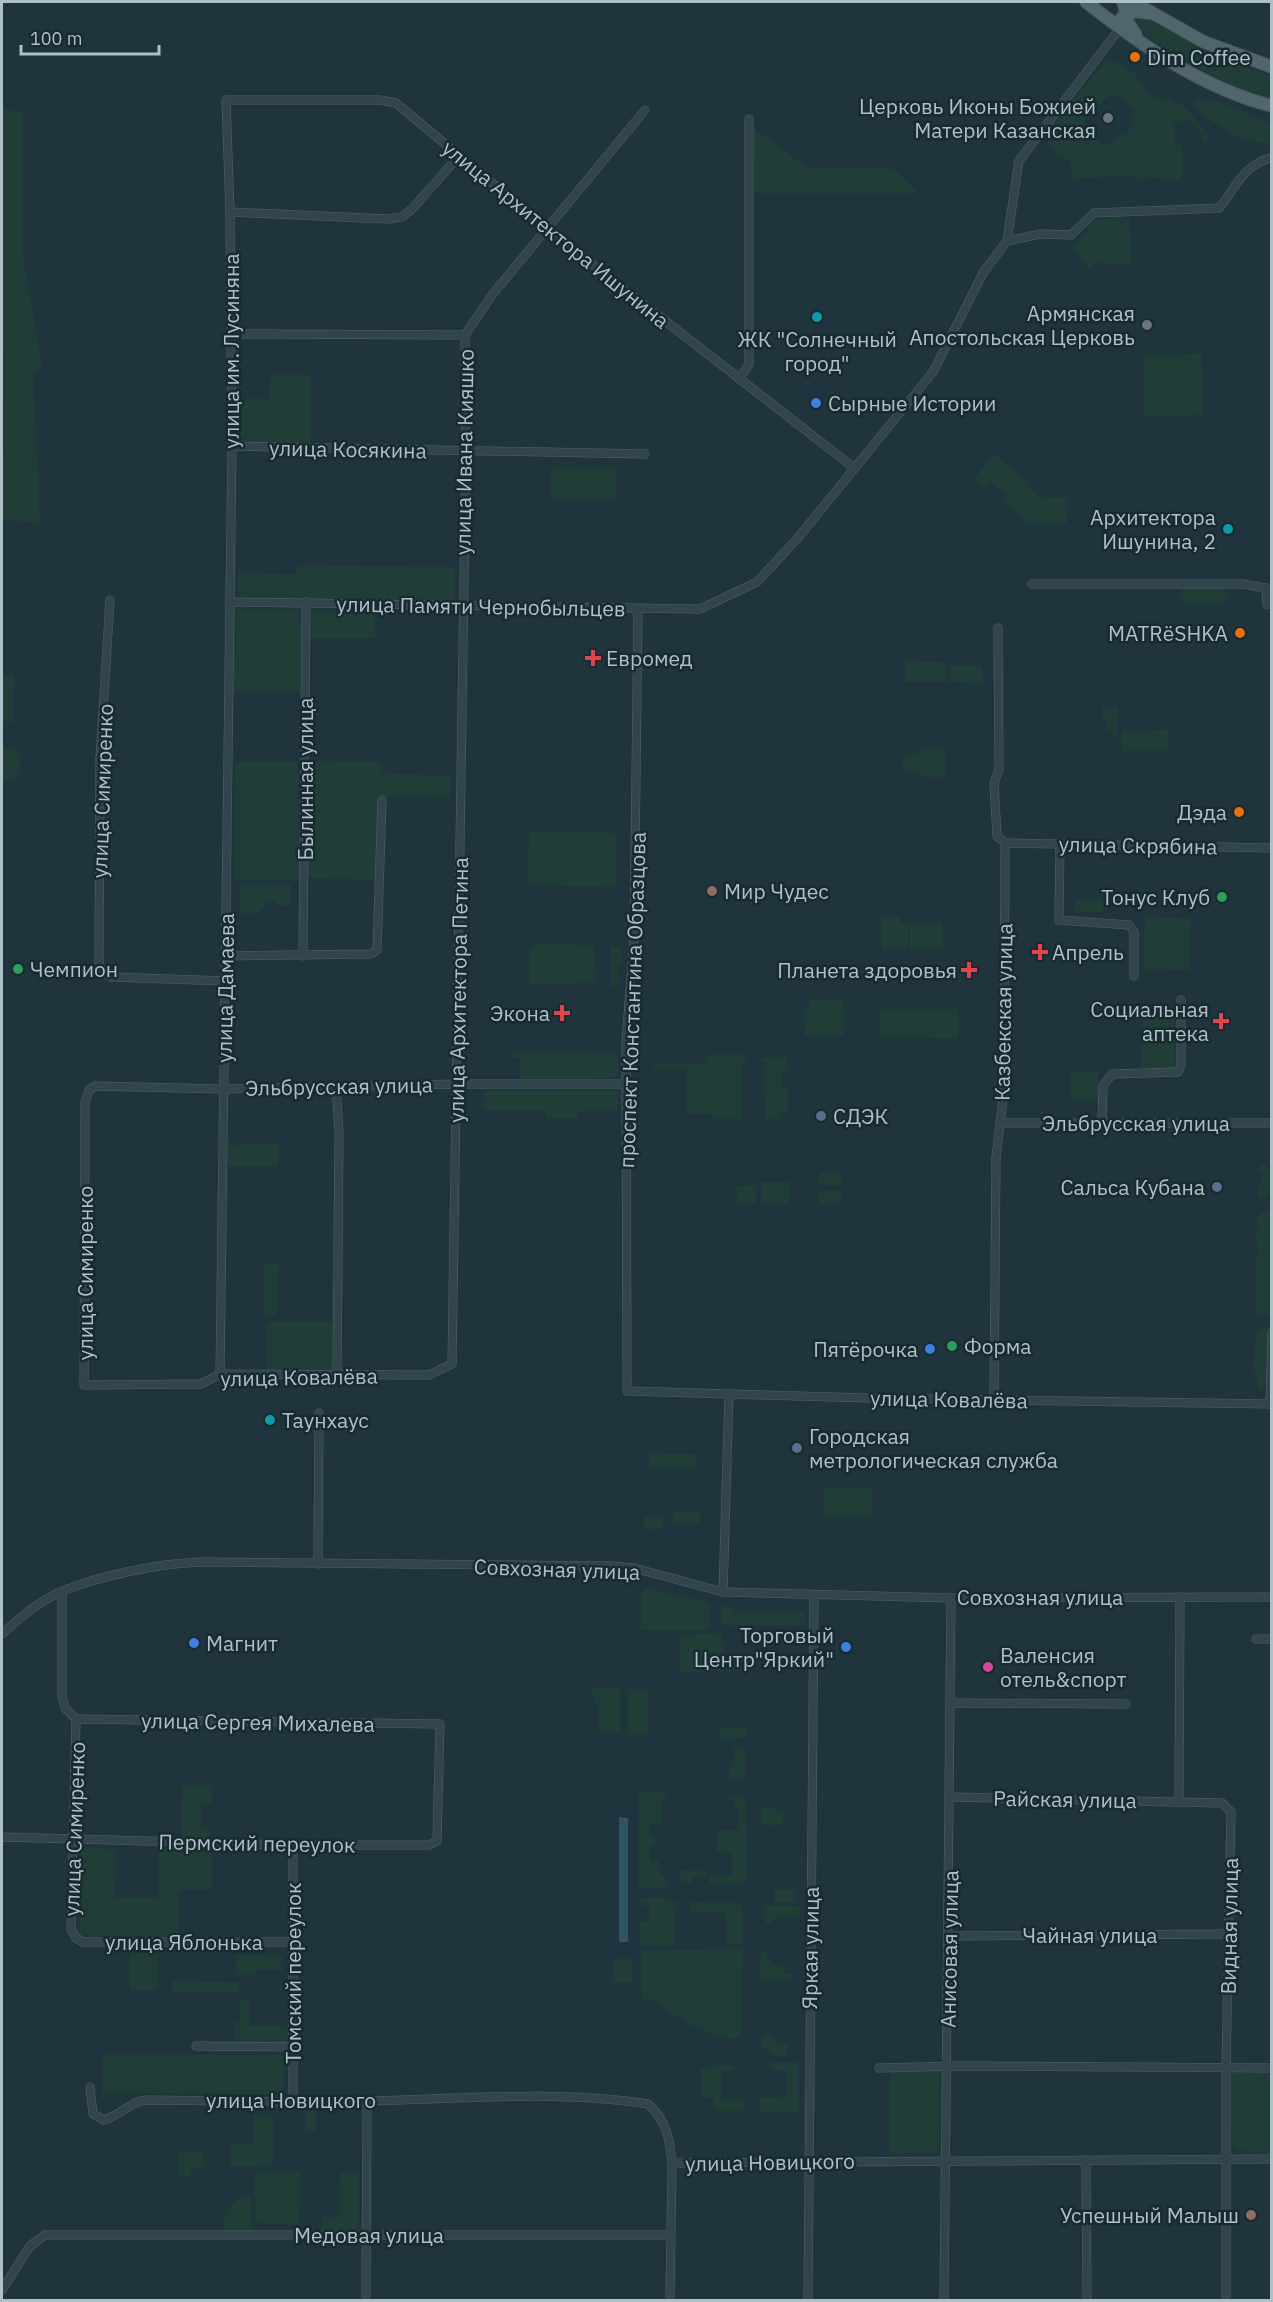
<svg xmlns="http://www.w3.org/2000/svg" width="1273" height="2302" font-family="'IBM Plex Sans',sans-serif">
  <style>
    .green { fill: #213d38; fill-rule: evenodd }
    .water { fill: #2f5463 }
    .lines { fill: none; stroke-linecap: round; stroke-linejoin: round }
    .minor-casing { stroke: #516369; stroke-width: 9 }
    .primary-casing { stroke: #3f5158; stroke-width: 14 }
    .minor { stroke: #33454c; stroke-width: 8 }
    .primary { stroke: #51656c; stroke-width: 12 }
    .food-dot { fill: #e8710a; stroke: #192a30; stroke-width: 2 }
    .worship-dot { fill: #6b7280; stroke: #192a30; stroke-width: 2 }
    .culture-dot { fill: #0f9aa8; stroke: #192a30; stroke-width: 2 }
    .shop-dot { fill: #3f7fe0; stroke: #192a30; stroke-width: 2 }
    .health-dot { fill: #e0444e; stroke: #192a30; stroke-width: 2 }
    .education-dot { fill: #8d6e63; stroke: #192a30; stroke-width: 2 }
    .leisure-dot { fill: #2e9e5b; stroke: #192a30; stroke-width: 2 }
    .service-dot { fill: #5c6f8a; stroke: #192a30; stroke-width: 2 }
    .hotel-dot { fill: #d1479c; stroke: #192a30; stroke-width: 2 }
    .labels { text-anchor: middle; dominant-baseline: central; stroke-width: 5; stroke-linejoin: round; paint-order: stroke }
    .poi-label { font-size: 21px; fill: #aec0c8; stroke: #192a30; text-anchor: end }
    .street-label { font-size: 21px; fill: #aec0c8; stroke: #192a30 }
  </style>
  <rect width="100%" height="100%" fill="#1f343c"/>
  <g class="green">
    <path d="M 1141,14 L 1203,49 L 1271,76 L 1271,98 C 1219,84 1177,56 1133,26 L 1131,18 Z"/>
    <path d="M 1108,59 C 1126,64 1141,76 1147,94 L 1165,100 L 1168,96 C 1186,105 1198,122 1210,138 L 1204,142 L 1196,123 L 1187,120 L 1174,124 L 1174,141 L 1181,144 L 1183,162 L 1181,181 L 1150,177 L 1138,180 L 1132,175 L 1073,179 L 1070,161 L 1057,157 L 1048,144 C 1053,115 1089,83 1108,59 ZM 1113,94 L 1133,108 L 1132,127 L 1125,135 L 1117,136 L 1111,144 L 1102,144 L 1084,122 L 1105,99 Z"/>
    <path d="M 2,93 L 2,108 L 23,113 L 23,258 L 42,365 L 33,372 L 40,523 L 2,520 L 2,453 L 4,453 Z"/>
    <path d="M 1197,98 L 1208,103 L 1213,100 L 1271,123 L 1271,144 C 1239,142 1215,126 1192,104 Z"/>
    <path d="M 753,127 L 806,167 L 895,169 L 918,193 L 754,193 Z"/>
    <path d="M 1114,217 L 1127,218 L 1130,221 L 1131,264 L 1093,263 L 1092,272 L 1072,248 L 1095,221 Z"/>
    <path d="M 1202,354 L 1203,415 L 1144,416 L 1144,355 Z"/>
    <path d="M 270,375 L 310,375 L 310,445 L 238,445 L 237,399 L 269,399 Z"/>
    <path d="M 994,454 L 1029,483 L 1027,486 L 1040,497 L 1068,498 L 1067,523 L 1027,523 L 1003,502 L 1008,496 L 991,482 L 985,489 L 974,479 Z"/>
    <path d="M 551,467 L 617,468 L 616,500 L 550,499 Z"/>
    <path d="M 299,565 L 455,567 L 454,603 L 238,601 L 238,573 L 295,574 Z"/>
    <path d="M 1184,588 L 1223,588 L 1228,593 L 1229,598 L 1223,603 L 1185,604 L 1179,598 L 1179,592 Z"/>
    <rect x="233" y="609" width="67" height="82"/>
    <rect x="312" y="612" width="63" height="26"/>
    <path d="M 905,661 L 946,662 L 946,682 L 905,682 Z"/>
    <path d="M 949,666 L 982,666 L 982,683 L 949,682 Z"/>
    <path d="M 2,675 L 14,675 L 13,722 L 2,721 Z"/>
    <path d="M 1102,707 L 1118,707 L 1117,735 L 1112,735 L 1112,730 L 1107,730 L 1107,719 L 1102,718 Z"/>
    <path d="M 1168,730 L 1168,751 L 1122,751 L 1122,731 Z"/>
    <path d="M 2,748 L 13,748 L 20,755 L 20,774 L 12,781 L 2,781 Z"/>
    <path d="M 920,748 L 944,748 L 946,752 L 945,777 L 921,777 L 918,771 L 903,771 L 903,755 L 918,754 Z"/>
    <path d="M 311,761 L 380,762 L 383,773 L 451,776 L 450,797 L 378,796 L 377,880 L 308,878 Z"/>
    <rect x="235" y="762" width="63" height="118"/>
    <path d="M 533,831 L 616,833 L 616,887 L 532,885 L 528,881 L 529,836 Z"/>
    <path d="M 240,884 L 291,885 L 291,906 L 278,906 L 275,901 L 268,902 L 257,913 L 240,913 Z"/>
    <rect x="1075" y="899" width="28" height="13"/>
    <path d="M 882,917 L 901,917 L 901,924 L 908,924 L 908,949 L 882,949 Z"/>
    <path d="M 1145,917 L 1190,918 L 1189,970 L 1144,969 Z"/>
    <path d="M 942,923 L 943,949 L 910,949 L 910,924 Z"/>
    <path d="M 535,944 L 594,945 L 596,983 L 532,984 L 529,982 L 529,950 Z"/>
    <path d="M 611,946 L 621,949 L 621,961 L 617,965 L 620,984 L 617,986 L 611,986 Z"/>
    <path d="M 843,999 L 844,1035 L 805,1036 L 804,1008 L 809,1008 L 809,1000 Z"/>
    <path d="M 1143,1008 L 1175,1009 L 1174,1069 L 1141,1068 Z"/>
    <path d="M 880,1009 L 958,1009 L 958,1038 L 880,1037 Z"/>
    <path d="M 512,1052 L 615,1053 L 618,1055 L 618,1074 L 614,1078 L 520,1079 L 520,1058 L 512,1058 Z"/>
    <path d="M 708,1055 L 745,1055 L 748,1062 L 741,1062 L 742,1119 L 713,1119 L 712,1114 L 687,1114 L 687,1069 L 653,1069 L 654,1064 L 704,1063 Z"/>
    <path d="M 762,1057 L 787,1057 L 787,1070 L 781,1071 L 781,1088 L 788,1088 L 788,1112 L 781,1113 L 781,1119 L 765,1119 L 764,1062 L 758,1061 Z"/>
    <rect x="1071" y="1072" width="27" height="28"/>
    <path d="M 614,1090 L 618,1093 L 618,1111 L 578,1111 L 578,1118 L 546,1118 L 545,1110 L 484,1110 L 483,1091 Z"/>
    <path d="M 279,1144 L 278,1166 L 228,1166 L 228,1145 Z"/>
    <path d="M 1264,1163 L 1271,1172 L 1271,1197 L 1268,1194 L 1265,1199 L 1258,1198 C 1256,1187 1262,1182 1263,1173 L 1258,1169 Z"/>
    <rect x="819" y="1173" width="22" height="12"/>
    <rect x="761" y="1182" width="28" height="22"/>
    <path d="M 737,1186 L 756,1186 L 756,1204 L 737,1205 Z"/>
    <path d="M 841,1191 L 841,1204 L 819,1204 L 819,1192 Z"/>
    <path d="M 1271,1211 L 1272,1211 L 1271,1325 L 1269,1315 L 1256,1318 L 1255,1261 L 1259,1252 L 1255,1237 L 1259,1216 L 1262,1212 Z"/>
    <path d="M 264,1263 L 278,1264 L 277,1315 L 263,1315 Z"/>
    <rect x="267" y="1322" width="66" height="49"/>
    <path d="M 1265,1327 L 1271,1339 L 1266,1359 L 1268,1383 L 1260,1393 L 1253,1364 L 1256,1332 Z"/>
    <path d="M 650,1453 L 696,1454 L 696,1468 L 650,1467 Z"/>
    <rect x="824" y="1488" width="48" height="28"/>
    <rect x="673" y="1512" width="27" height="11"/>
    <path d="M 663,1516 L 663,1529 L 644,1529 L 644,1517 Z"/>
    <path d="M 646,1588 L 709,1602 L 709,1630 L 641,1630 L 641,1597 Z"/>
    <path d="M 722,1606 L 731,1606 L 736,1612 L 805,1612 L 806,1625 L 722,1625 Z"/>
    <path d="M 722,1633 L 725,1659 L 752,1660 L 751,1671 L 680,1672 L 679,1635 Z"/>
    <path d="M 592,1688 L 620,1688 L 620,1733 L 599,1733 L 599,1710 L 592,1695 Z"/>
    <rect x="628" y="1689" width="20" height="46"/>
    <path d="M 720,1728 L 747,1728 L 747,1737 L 721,1740 Z"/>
    <path d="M 735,1746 L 739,1751 L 745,1747 L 746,1775 L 743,1780 L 727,1781 L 732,1762 L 736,1759 L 733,1754 Z"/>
    <path d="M 182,1785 L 212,1785 L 212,1804 L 202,1805 L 201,1827 L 209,1828 L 209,1839 L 181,1839 Z"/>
    <path d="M 639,1791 L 669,1793 L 661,1802 L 661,1825 L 649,1825 L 649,1836 L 655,1836 L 655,1846 L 650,1847 L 650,1861 L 659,1861 L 660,1874 L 669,1884 L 665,1888 L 639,1888 Z"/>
    <path d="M 730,1797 L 742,1797 L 746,1801 L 747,1880 L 740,1885 L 709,1885 L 709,1875 L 732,1875 L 732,1853 L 716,1852 L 718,1830 L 739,1830 L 739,1807 L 734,1806 L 734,1800 L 730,1800 Z"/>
    <path d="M 762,1807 L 774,1807 L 777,1813 L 783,1813 L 783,1825 L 762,1825 Z"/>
    <path d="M 80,1848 L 116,1849 L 115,1898 L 158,1898 L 159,1848 L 212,1849 L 212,1890 L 179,1890 L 178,1937 L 79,1935 Z"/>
    <path d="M 679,1870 L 707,1871 L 707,1878 L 693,1877 L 693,1883 L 684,1883 L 679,1878 Z"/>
    <rect x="774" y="1890" width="21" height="12"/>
    <path d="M 641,1898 L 667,1898 L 679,1904 L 675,1912 L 675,1946 L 640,1946 L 640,1922 L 650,1922 L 650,1906 L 641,1905 Z"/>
    <path d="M 691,1902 L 739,1903 L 742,1907 L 742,1944 L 726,1944 L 726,1915 L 724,1912 L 691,1912 Z"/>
    <path d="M 764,1906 L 799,1906 L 799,1919 L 777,1916 L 777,1918 L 772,1919 L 771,1923 L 765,1923 Z"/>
    <path d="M 742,1949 L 741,2036 C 715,2047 673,2012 650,1999 L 642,1999 L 642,1950 Z"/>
    <path d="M 761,1951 L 767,1951 L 767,1959 L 772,1960 L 772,1965 L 783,1966 L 783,1973 L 792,1974 L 792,1981 L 760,1980 Z"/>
    <path d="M 130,1952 L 157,1953 L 157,1990 L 130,1990 Z"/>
    <path d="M 236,1955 L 282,1955 L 282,1970 L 256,1970 L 256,1975 L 236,1975 Z"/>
    <rect x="613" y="1959" width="19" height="23"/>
    <path d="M 172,1981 L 239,1982 L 239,1993 L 172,1992 Z"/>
    <path d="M 240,2000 L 249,2000 L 249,2026 L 288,2026 L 288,2043 L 235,2043 L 235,2022 L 240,2022 Z"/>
    <path d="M 762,2036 L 774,2036 L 775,2043 L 790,2042 L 786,2056 L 773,2055 L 762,2047 Z"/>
    <path d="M 102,2055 L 284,2055 L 284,2094 L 102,2093 Z"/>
    <path d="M 772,2062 L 798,2062 L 798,2112 L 760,2112 L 760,2098 L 787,2097 L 787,2070 L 770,2070 L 768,2065 Z"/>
    <path d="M 712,2065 L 737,2065 L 732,2071 L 721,2072 L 721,2100 L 744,2100 L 744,2111 L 719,2111 L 714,2106 L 714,2098 L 701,2098 L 701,2068 L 711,2068 Z"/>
    <path d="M 890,2072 L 939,2072 L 939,2147 L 936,2153 L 890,2154 Z"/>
    <path d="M 1271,2072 L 1271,2153 L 1235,2150 L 1232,2143 L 1229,2077 L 1232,2073 Z"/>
    <rect x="305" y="2105" width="11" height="26"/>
    <path d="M 254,2115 L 274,2116 L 273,2167 L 230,2166 L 231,2144 L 253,2144 Z"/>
    <path d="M 203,2152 L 204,2168 L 191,2168 L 191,2177 L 179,2177 L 178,2153 Z"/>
    <path d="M 255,2171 L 300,2171 L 299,2224 L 255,2223 Z"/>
    <path d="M 340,2172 L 359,2173 L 358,2228 L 356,2232 L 322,2233 L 322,2217 L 339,2217 Z"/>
    <path d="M 240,2197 L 251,2197 L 251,2232 L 223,2232 C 224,2215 227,2208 240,2197 Z"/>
  </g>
  <path class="water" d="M 619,1817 L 628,1818 L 628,1942 L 619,1942 Z"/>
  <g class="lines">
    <defs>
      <g id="minor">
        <path d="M 230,212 L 388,219 L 402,217 L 412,209 L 459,156"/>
        <path d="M 1007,241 L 1019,161 L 1120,28"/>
        <path d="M 231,334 L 465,335"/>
        <path d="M 739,379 L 749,364 L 749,119"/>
        <path d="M 232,446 L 645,454"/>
        <path d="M 1032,584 L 1242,584 L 1272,589"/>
        <path d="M 1266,588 L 1267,605"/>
        <path d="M 110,600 L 100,759 L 99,963 L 103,973 L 111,977 L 226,981"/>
        <path d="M 229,602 L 700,609 L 757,582 L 797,539 L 933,372 L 983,273 L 1007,241 L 1040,234 L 1071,235 L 1094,213 L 1219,208 C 1239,184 1240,168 1272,157"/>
        <path d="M 638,610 L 634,940 L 626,1041 L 627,1391 L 869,1398 L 1272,1404"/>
        <path d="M 1005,843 L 1272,848"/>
        <path d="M 1060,843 L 1059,920 L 1129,925 L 1134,932 L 1134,976"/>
        <path d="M 226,956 L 371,954 L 377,950 L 382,800"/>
        <path d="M 303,956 L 306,602"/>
        <path d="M 626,1084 L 458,1084 L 223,1089 L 95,1086 L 89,1090 L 85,1103 L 84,1385 L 201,1384 L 220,1374 L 429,1375 L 452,1364 L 466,451 L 465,335 L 492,295 L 645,110"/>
        <path d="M 336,1087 L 339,1132 L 337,1375"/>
        <path d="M 1000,1123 L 1272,1123"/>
        <path d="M 1102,1123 L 1103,1086 L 1112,1074 L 1178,1072 L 1181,1065 L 1181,1000"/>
        <path d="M 220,1374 L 232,446 L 230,212 L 226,100 L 380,100 L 396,103 L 547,229 L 853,467"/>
        <path d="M 994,1400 L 996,1157 L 1004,1091 L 1005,843 L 997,836 L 994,783 L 999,770 L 998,628"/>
        <path d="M 1270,1404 L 1272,1332"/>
        <path d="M 318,1564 L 319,1413"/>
        <path d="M 62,1591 L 62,1696 L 65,1708 L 76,1719"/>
        <path d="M 723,1592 L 729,1394"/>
        <path d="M 2,1634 C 20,1618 40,1600 63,1591 C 102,1575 157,1564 199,1562 L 613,1566 L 634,1568 L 723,1592 L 951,1598 L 1272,1597"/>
        <path d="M 1256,1639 L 1272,1639"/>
        <path d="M 952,1703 L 1126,1704"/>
        <path d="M 76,1719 L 71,1929 L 76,1938 L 83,1942 L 293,1942"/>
        <path d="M 951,1797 L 1222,1803 L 1231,1812 L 1226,2068 L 1226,2300"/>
        <path d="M 1179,1800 L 1180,1597"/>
        <path d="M 2,1837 L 293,1845 L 429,1845 L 437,1841 L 440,1724 L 76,1719"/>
        <path d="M 293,1845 L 293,2101"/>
        <path d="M 950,1936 L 1230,1934"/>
        <path d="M 196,2046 L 293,2047"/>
        <path d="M 879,2068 L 961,2066 L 1272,2068"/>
        <path d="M 90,2087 L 93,2114 L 104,2120 C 120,2116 131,2101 146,2100 C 220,2100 295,2104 370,2101 C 462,2099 556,2090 648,2104 C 666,2119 670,2140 672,2163 L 1272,2159"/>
        <path d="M 1086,2160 L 1087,2300"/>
        <path d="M 2,2290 L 30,2246 L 45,2235 L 670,2235"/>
        <path d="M 366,2300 L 367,2102"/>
        <path d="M 670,2300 L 672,2163"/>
        <path d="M 808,2300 L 814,1595"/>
        <path d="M 944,2300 L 951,1598"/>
      </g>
      <g id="primary">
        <path d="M 1086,2 C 1141,45 1202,88 1272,106"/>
        <path d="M 1133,2 L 1204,42 L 1272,67"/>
        <path d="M 1121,19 L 1126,12 L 1123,2"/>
        <path d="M 1136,35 L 1127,21 L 1128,15 L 1133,11 L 1149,13"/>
      </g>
    </defs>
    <use href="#minor" class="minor-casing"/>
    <use href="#primary" class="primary-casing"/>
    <use href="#minor" class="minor"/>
    <use href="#primary" class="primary"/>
  </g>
  <g class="food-dot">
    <circle cx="1135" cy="57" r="6"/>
    <circle cx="1240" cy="633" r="6"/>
    <circle cx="1239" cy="812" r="6"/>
  </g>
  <g class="worship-dot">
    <circle cx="1108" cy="118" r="6"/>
    <circle cx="1147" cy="325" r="6"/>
  </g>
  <g class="culture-dot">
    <circle cx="817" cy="317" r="6"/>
    <circle cx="1228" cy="529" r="6"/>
    <circle cx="270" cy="1420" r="6"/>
  </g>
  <g class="shop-dot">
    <circle cx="816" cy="403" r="6"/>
    <circle cx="930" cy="1349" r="6"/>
    <circle cx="194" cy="1643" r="6"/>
    <circle cx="846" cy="1647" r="6"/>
  </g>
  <g class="health-dot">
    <path d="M590 649h6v6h6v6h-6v6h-6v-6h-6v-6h6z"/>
    <path d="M1037 943h6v6h6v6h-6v6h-6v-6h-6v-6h6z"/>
    <path d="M966 961h6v6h6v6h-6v6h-6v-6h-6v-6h6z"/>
    <path d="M559 1004h6v6h6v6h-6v6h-6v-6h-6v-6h6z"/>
    <path d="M1218 1012h6v6h6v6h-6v6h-6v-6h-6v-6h6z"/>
  </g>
  <g class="education-dot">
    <circle cx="712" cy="891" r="6"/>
    <circle cx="1251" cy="2215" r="6"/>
  </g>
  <g class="leisure-dot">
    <circle cx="1222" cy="897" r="6"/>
    <circle cx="18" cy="969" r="6"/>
    <circle cx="952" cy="1346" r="6"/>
  </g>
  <g class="service-dot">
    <circle cx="821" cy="1116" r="6"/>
    <circle cx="1217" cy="1187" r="6"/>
    <circle cx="797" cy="1448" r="6"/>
  </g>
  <circle class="hotel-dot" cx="988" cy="1667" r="6"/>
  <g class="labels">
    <g class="poi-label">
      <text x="1147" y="57" text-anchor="start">Dim Coffee</text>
      <text x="1096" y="106">Церковь Иконы Божией<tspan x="1096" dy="24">Матери Казанская</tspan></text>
      <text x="1135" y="313">Армянская<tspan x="1135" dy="24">Апостольская Церковь</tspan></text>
      <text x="817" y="339" text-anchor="middle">ЖК "Солнечный<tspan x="817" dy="24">город"</tspan></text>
      <text x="828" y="403" text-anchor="start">Сырные Истории</text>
      <text x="1216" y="517">Архитектора<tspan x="1216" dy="24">Ишунина, 2</tspan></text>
      <text x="1228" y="633">MATRёSHKA</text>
      <text x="606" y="658" text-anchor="start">Евромед</text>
      <text x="1227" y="812">Дэда</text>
      <text x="724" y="891" text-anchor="start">Мир Чудес</text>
      <text x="1210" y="897">Тонус Клуб</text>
      <text x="1052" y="952" text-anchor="start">Апрель</text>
      <text x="30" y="969" text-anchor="start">Чемпион</text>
      <text x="957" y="970">Планета здоровья</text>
      <text x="1209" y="1009">Социальная<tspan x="1209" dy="24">аптека</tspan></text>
      <text x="550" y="1013">Экона</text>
      <text x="833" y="1116" text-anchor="start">СДЭК</text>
      <text x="1205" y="1187">Сальса Кубана</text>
      <text x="964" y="1346" text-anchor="start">Форма</text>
      <text x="918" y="1349">Пятёрочка</text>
      <text x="282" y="1420" text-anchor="start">Таунхаус</text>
      <text x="809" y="1436" text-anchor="start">Городская<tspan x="809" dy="24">метрологическая служба</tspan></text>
      <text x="834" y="1635">Торговый<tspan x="834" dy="24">Центр"Яркий"</tspan></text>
      <text x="206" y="1643" text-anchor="start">Магнит</text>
      <text x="1000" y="1655" text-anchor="start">Валенсия<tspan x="1000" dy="24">отель&amp;спорт</tspan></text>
      <text x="1239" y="2215">Успешный Малыш</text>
    </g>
    <g class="street-label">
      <text transform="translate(556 234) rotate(39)">улица Архитектора Ишунина</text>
      <text transform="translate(231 351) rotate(-90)">улица им. Лусиняна</text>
      <text transform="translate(348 449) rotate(1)">улица Косякина</text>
      <text transform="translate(464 452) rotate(-89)">улица Ивана Кияшко</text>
      <text transform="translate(481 606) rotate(1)">улица Памяти Чернобыльцев</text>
      <text transform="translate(305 779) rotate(-90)">Былинная улица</text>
      <text transform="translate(102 791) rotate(-88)">улица Симиренко</text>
      <text transform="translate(1138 845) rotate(1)">улица Скрябина</text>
      <text transform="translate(225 988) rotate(-89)">улица Дамаева</text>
      <text transform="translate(458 990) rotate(-89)">улица Архитектора Петина</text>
      <text transform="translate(632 1000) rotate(-88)">проспект Константина Образцова</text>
      <text transform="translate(1003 1012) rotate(-89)">Казбекская улица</text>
      <text transform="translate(339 1086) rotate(-1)">Эльбрусская улица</text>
      <text x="1136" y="1123">Эльбрусская улица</text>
      <text transform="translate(85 1273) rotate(-90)">улица Симиренко</text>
      <text transform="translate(299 1377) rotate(-1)">улица Ковалёва</text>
      <text transform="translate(949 1399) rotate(1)">улица Ковалёва</text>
      <text transform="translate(557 1569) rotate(2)">Совхозная улица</text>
      <text x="1040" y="1597">Совхозная улица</text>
      <text transform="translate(258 1722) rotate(1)">улица Сергея Михалева</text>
      <text transform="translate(1065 1799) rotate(1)">Райская улица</text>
      <text transform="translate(74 1829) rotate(-88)">улица Симиренко</text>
      <text transform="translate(257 1843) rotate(1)">Пермский переулок</text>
      <text transform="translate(1229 1926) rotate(-89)">Видная улица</text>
      <text x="1090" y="1935">Чайная улица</text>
      <text x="184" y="1942">улица Яблонька</text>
      <text transform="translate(810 1948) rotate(-89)">Яркая улица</text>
      <text transform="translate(949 1949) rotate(-89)">Анисовая улица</text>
      <text transform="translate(293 1973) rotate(-90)">Томский переулок</text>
      <text x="291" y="2100">улица Новицкого</text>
      <text transform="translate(770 2162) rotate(-1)">улица Новицкого</text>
      <text x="369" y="2235">Медовая улица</text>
    </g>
  </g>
  <rect width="1273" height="2302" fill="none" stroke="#aec0c8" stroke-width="6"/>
  <path d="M21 45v9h138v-9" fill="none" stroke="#aec0c8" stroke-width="3"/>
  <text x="30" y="45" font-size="18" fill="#aec0c8" stroke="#192a30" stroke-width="4.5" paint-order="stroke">100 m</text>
</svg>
